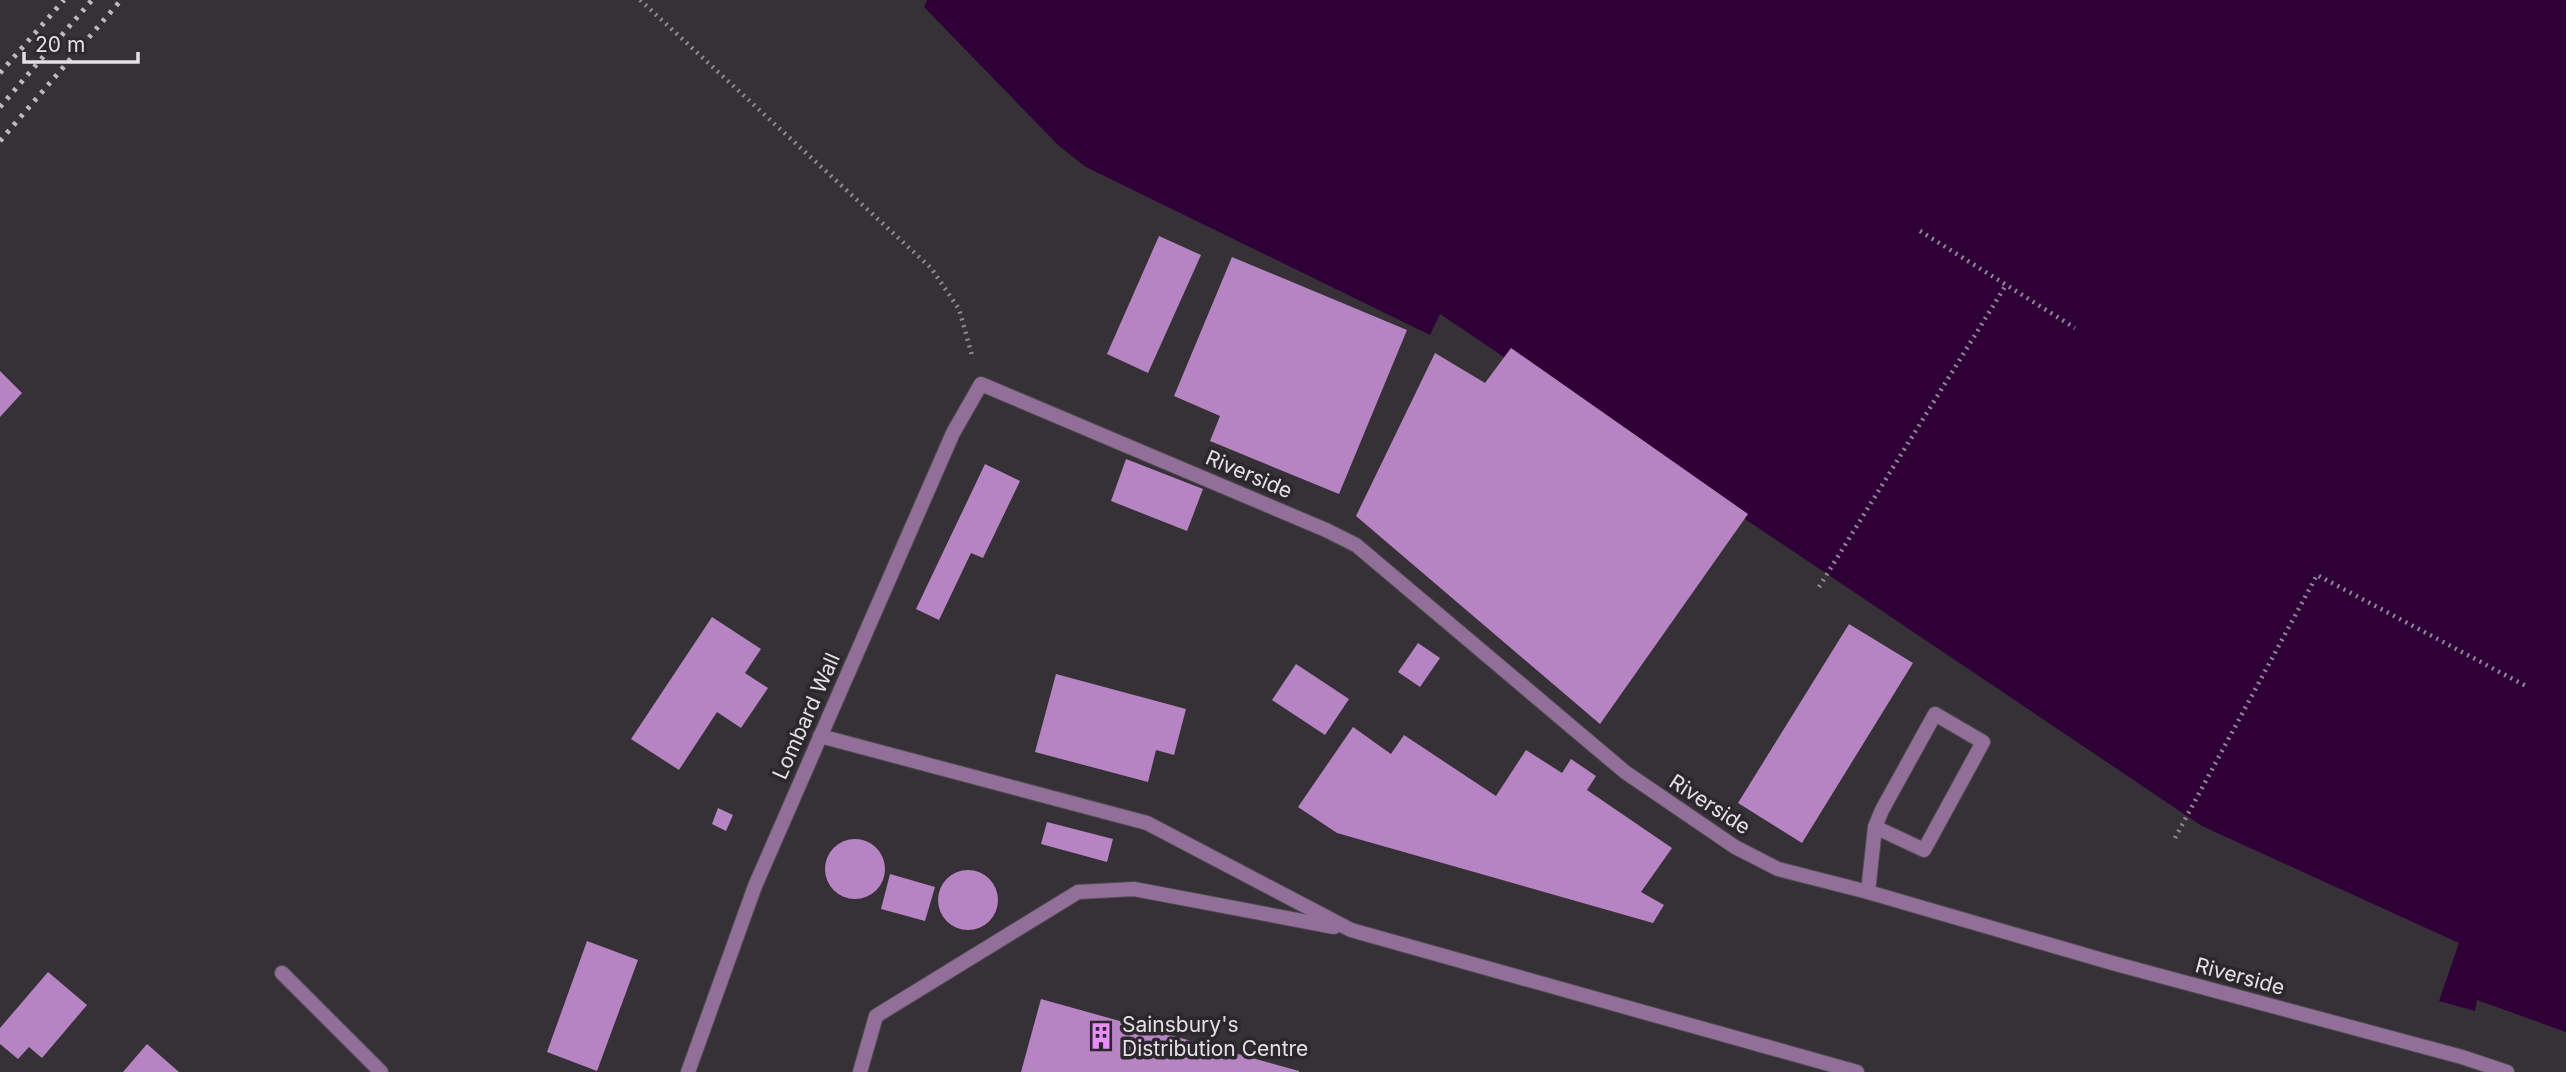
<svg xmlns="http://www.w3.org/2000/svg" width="2566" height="1072" font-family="Inter,sans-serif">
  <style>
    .water { fill: #2f0038 }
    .building { fill: #b784c3 }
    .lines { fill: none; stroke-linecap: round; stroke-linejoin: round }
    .service-casing { stroke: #524c53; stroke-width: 16 }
    .minor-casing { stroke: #524c53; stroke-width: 16 }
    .path { stroke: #8f8a90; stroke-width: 4.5; stroke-dasharray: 2 5; stroke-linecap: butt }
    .service { stroke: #926f99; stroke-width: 14 }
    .minor { stroke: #926f99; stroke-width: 14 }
    .rail { stroke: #bfbac0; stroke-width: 5; stroke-dasharray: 3.5 7; stroke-linecap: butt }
    .labels { text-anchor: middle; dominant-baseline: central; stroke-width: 7; stroke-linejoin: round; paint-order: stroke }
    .street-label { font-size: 21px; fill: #e4e0e5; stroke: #2c262d }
    .poi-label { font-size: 21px; fill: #e4e0e5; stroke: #2c262d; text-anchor: start }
  </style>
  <rect width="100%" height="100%" fill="#363037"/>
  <path class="water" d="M 927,0 L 2566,0 L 2566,1032 L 2477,1000 L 2475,1011 L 2439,1001 L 2459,943 L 2202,826 L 1440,314 L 1430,335 L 1086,167 L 1059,146 L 924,7 Z"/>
  <g class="building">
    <path d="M 1159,236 L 1201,255 L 1148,373 L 1107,354 Z"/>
    <path d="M 1232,257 L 1407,330 L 1339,494 L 1210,441 L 1220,416 L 1174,396 Z"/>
    <path d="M 1511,348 L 1748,514 L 1600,724 L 1356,516 L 1435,353 L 1485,383 Z"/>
    <path d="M 0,371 L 22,393 L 0,417 Z"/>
    <path d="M 1126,459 L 1203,489 L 1187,531 L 1111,501 Z"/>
    <path d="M 985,464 L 1020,481 L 983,558 L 971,553 L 939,620 L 916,609 Z"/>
    <path d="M 712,617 L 761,649 L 745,673 L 768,688 L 741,728 L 717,712 L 679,770 L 631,739 Z"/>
    <path d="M 1849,624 L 1913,663 L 1802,843 L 1738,803 Z"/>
    <path d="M 1418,643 L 1440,658 L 1420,687 L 1398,672 Z"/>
    <path d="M 1296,664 L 1349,699 L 1325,735 L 1272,700 Z"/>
    <path d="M 1056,674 L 1186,709 L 1174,755 L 1156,750 L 1148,782 L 1035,752 Z"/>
    <path d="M 1353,727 L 1391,754 L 1404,735 L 1496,796 L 1526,750 L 1562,773 L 1571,759 L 1596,776 L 1587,790 L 1672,848 L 1641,892 L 1664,905 L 1653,923 L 1337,833 L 1298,807 Z"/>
    <path d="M 718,808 L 733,815 L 726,831 L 712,824 Z"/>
    <path d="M 1047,822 L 1113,839 L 1107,862 L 1041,844 Z"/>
    <circle cx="855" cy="869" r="30"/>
    <circle cx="968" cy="900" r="30"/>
    <path d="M 890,874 L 935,887 L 925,921 L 881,909 Z"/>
    <path d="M 587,941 L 638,960 L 597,1071 L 547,1052 Z"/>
    <path d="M 48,972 L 87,1005 L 42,1058 L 29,1047 L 18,1059 L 0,1044 L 0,1028 Z"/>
    <path d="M 1041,999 L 1299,1071 L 1299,1072 L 1021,1072 Z"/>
    <path d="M 147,1044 L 179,1072 L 123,1072 Z"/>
  </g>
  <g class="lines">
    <defs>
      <g id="service">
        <path d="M 820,736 L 1147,823 L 1351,930 L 1857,1072"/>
        <path d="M 1868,892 L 1875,827 L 1882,810 L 1935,714 L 1983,742 L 1924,850 L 1875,827"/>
        <path d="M 282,973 L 381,1072"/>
        <path d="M 860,1072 L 876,1016 L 1078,892 L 1134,889 L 1334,927"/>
      </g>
      <path id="minor" d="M 688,1072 L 755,886 L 953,433 L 981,384 L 1326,530 L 1356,545 L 1625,772 L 1735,847 L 1778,869 L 1868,892 L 2116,964 L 2462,1057 L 2507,1072"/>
    </defs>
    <use href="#service" class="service-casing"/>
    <use href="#minor" class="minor-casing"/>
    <g class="path">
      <path d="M 640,0 L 931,268 L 959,309 L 973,359"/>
      <path d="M 1920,231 L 2075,328"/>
      <path d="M 1819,587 L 2006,285"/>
      <path d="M 2175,838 L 2317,575 L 2526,686"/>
    </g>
    <use href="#service" class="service"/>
    <use href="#minor" class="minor"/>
    <g class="rail">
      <path d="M 0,73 L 64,0"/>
      <path d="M 0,107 L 92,0"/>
      <path d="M 0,141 L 121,0"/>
    </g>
  </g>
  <defs>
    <symbol id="building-bare" viewBox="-9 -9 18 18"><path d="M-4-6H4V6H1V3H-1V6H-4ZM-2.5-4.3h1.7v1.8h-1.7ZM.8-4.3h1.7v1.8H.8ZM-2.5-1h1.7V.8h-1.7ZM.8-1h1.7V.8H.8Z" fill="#e98dfd" stroke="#2c262d" stroke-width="2.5" paint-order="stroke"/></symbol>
  </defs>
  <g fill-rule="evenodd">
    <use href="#building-bare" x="1082" y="1017" width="38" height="38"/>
  </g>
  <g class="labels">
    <g class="street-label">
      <text transform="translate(1249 474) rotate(23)">Riverside</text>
      <text transform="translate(806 716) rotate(-66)">Lombard Wall</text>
      <text transform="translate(1710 804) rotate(33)">Riverside</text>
      <text transform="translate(2240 976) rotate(15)">Riverside</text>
    </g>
    <g class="poi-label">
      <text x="1122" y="1024">Sainsbury's<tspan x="1122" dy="24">Distribution Centre</tspan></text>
    </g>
  </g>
  <path d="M24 52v10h114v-10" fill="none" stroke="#e4e0e5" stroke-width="3.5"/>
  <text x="35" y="52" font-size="21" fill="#e4e0e5" stroke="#2c262d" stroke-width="5" paint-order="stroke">20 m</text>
</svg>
